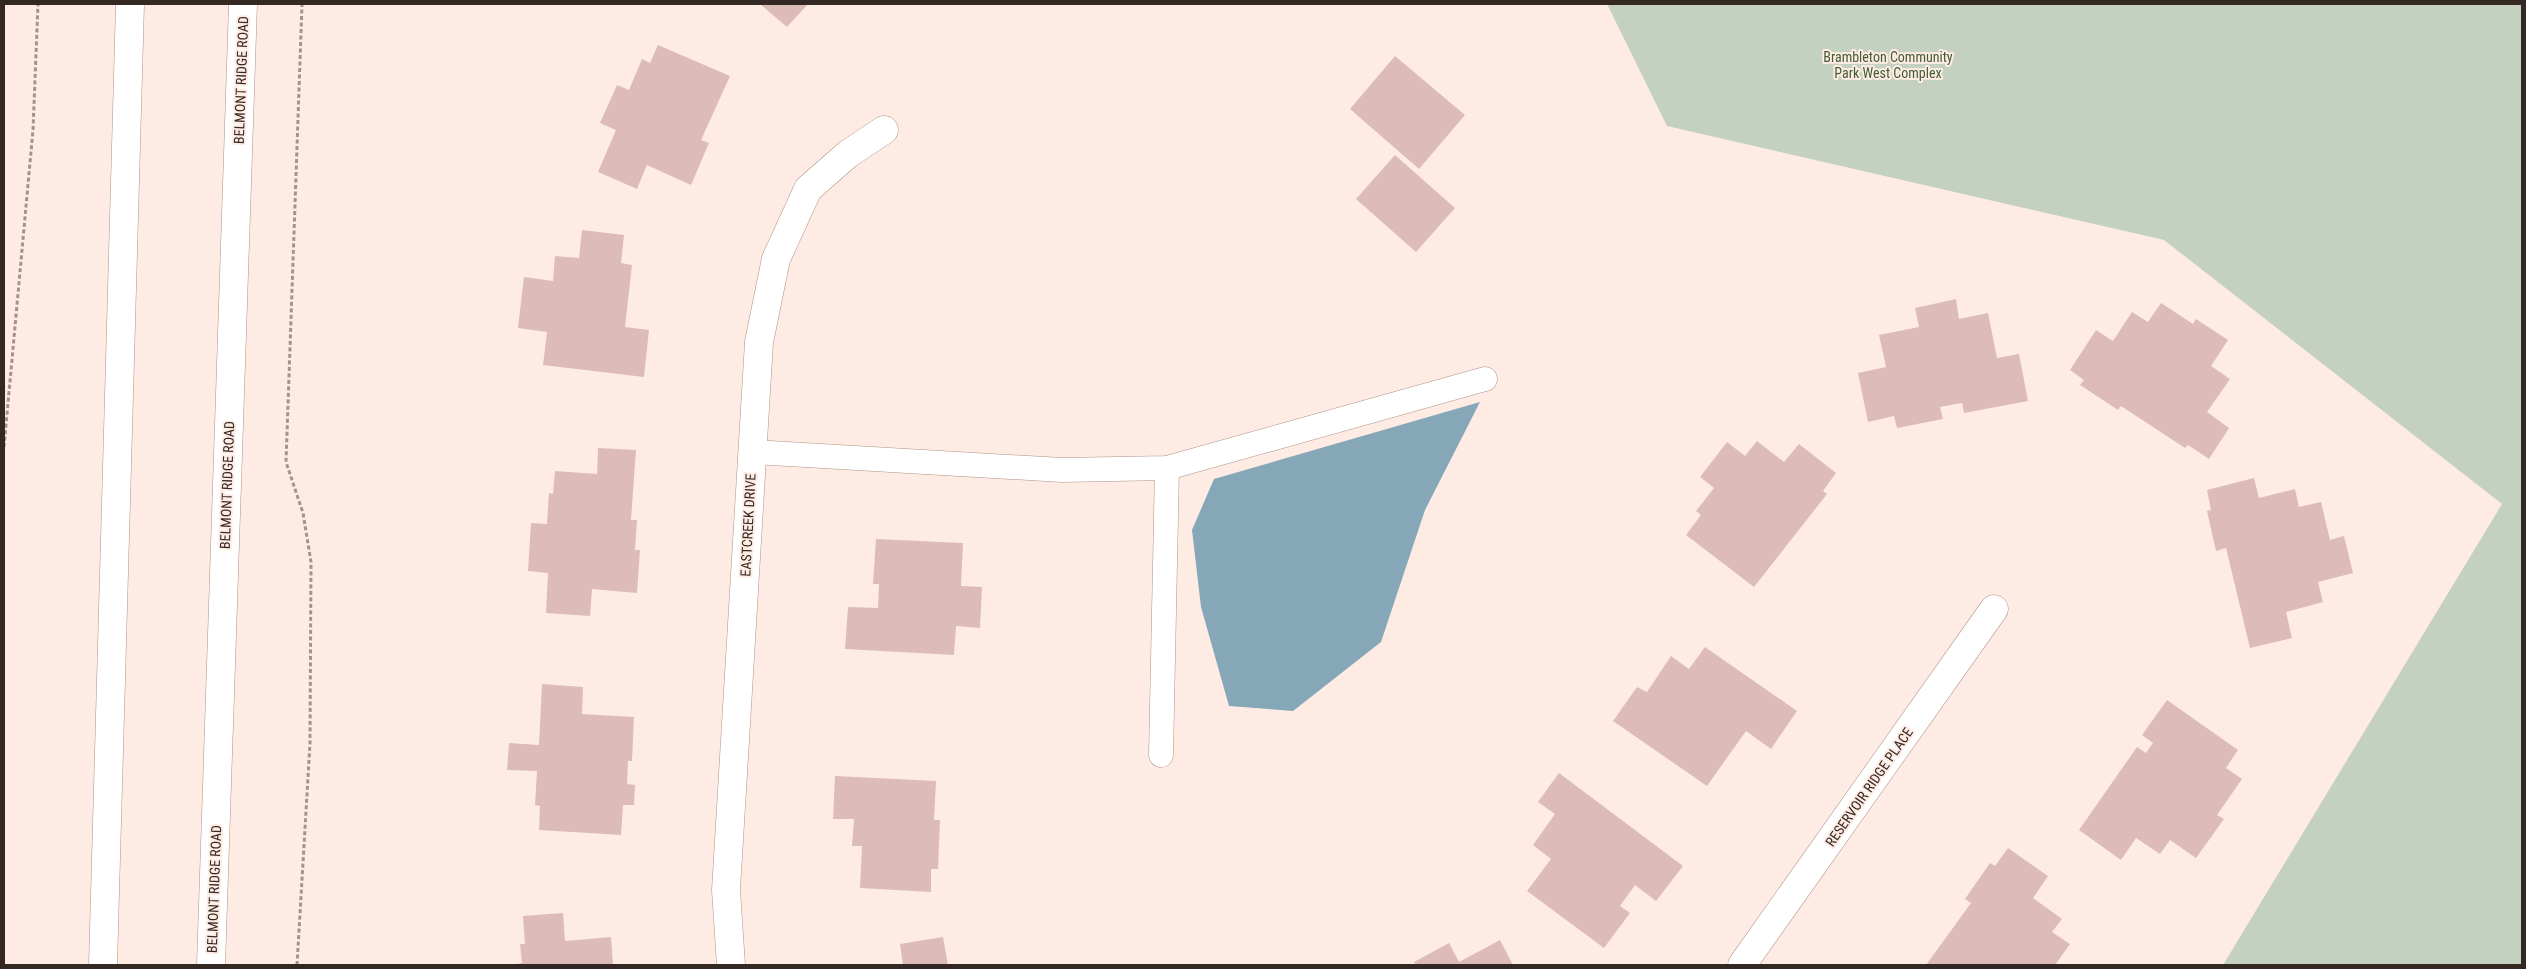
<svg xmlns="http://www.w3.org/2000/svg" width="2526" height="969" font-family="'Roboto Condensed',sans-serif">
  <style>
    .green { fill: #c5d1c0 }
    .water { fill: #85a7b7 }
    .building { fill: #ddbcb7 }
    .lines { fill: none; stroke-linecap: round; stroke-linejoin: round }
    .lane-casing { stroke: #af9387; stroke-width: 25 }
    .street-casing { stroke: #af9387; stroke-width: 29 }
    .primary-casing { stroke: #af9387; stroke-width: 29 }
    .path { stroke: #a3938d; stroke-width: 3; stroke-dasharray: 4 2.5; stroke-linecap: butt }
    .lane { stroke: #fff; stroke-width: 24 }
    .street { stroke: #fff; stroke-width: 28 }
    .primary { stroke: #fff; stroke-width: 28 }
    .labels { text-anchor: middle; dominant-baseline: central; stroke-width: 4; stroke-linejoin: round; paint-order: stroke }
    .park-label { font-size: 14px; fill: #3f5c32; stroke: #feece4 }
    .street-label { font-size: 14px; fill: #342823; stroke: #feece4 }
  </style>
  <rect width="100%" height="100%" fill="#feece4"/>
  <path class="green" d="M 1607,4 L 2522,4 L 2522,965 L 2223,965 L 2502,504 L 2164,240 L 1667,126 Z"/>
  <path class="water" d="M 1480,402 L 1425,510 L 1381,642 L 1293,711 L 1229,706 L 1201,607 L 1192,530 L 1214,479 Z"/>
  <g class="building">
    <path d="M 760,4 L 808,4 L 787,27 Z"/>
    <path d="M 658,45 L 730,76 L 701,140 L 709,143 L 691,185 L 647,165 L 637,189 L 598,172 L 616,130 L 600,123 L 617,85 L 629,90 L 642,59 L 650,63 Z"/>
    <path d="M 1395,56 L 1465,115 L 1419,169 L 1350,109 Z"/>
    <path d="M 1395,155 L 1455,208 L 1416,252 L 1356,199 Z"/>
    <path d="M 582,230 L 624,235 L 621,263 L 632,265 L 625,327 L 649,330 L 644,377 L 543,365 L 547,332 L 518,328 L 524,277 L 553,281 L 555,256 L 579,258 Z"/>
    <path d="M 1956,299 L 1959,319 L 1988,313 L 1997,358 L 2019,354 L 2028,401 L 1964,413 L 1962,403 L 1940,407 L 1943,419 L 1897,428 L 1894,416 L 1868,422 L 1858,373 L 1886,367 L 1879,335 L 1919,327 L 1915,308 Z"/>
    <path d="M 2161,303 L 2193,324 L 2196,319 L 2228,340 L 2211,366 L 2230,379 L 2207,412 L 2229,428 L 2209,459 L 2188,445 L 2185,448 L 2121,406 L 2118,410 L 2080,385 L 2084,380 L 2070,370 L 2096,330 L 2113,341 L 2132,312 L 2148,322 Z"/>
    <path d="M 1757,441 L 1784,462 L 1799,444 L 1836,473 L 1823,491 L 1827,494 L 1754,587 L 1686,535 L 1701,515 L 1696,511 L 1714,488 L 1700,477 L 1727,442 L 1745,456 Z"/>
    <path d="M 598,448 L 636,450 L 631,520 L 637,520 L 635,550 L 640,550 L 637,593 L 592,589 L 590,616 L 546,613 L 548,573 L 528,571 L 531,523 L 547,524 L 549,493 L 553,494 L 555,471 L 597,474 Z"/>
    <path d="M 2254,478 L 2259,498 L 2295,489 L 2299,507 L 2321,502 L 2330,540 L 2344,536 L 2353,573 L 2318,582 L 2323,602 L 2286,612 L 2292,638 L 2250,648 L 2226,548 L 2216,551 L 2207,511 L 2211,510 L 2207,490 Z"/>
    <path d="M 876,539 L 963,543 L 961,586 L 982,587 L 980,628 L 956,626 L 954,655 L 845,649 L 848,607 L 878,608 L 879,584 L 873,584 Z"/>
    <path d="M 1705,647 L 1797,711 L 1771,749 L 1746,731 L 1707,786 L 1613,721 L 1637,687 L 1647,692 L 1671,656 L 1689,669 Z"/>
    <path d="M 542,684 L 583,687 L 582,714 L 634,717 L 632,761 L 628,761 L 627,784 L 635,785 L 634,805 L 623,805 L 621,835 L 539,830 L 540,806 L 535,805 L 537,771 L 507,770 L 509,743 L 539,745 Z"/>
    <path d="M 2167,700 L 2238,750 L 2226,768 L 2242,779 L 2217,815 L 2224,819 L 2196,858 L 2170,840 L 2160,854 L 2136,838 L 2121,860 L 2079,830 L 2137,747 L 2146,753 L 2153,743 L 2142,735 Z"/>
    <path d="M 1559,773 L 1683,866 L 1656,901 L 1635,885 L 1620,906 L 1630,913 L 1604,948 L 1527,891 L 1551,859 L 1533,845 L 1555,814 L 1538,802 Z"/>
    <path d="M 835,776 L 936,781 L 934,820 L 940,820 L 938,869 L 931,869 L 931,892 L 860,888 L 862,846 L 852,846 L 854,819 L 833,819 Z"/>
    <path d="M 2008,848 L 2048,876 L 2033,898 L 2062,919 L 2052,932 L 2070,944 L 2055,965 L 1926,965 L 1971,903 L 1965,899 L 1990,863 L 1995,866 Z"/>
    <path d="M 563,913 L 565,941 L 611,937 L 613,965 L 512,965 L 522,963 L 520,944 L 525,944 L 523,916 Z"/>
    <path d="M 943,937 L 948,965 L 903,965 L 900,944 Z"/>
    <path d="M 1500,940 L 1513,965 L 1416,965 L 1414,962 L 1449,943 L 1459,962 Z"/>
  </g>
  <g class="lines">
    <defs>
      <g id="lane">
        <path d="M 752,452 L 1062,470 L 1167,468 L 1485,379"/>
        <path d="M 1161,755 L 1167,468"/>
      </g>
      <g id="street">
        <path d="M 731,965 L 726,890 L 759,342 L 776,259 L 808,189 L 848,154 L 884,130"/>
        <path d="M 1742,965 L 1994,609"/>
      </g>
      <g id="primary">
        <path d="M 103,965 L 130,4"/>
        <path d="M 211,965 L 243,4"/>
      </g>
    </defs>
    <use href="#lane" class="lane-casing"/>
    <use href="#street" class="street-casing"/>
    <use href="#primary" class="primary-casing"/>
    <g class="path">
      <path d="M 4,447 L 33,130 L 38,4"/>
      <path d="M 297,965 L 310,743 L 311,562 L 303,513 L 286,462 L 302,4"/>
    </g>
    <use href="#lane" class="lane"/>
    <use href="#street" class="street"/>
    <use href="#primary" class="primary"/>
  </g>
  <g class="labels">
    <g class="park-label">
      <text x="1888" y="57">Brambleton Community<tspan x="1888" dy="16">Park West Complex</tspan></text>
    </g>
    <g class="street-label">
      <text transform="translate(241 80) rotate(-88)">BELMONT RIDGE ROAD</text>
      <text transform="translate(227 485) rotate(-88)">BELMONT RIDGE ROAD</text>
      <text transform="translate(748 525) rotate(-87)">EASTCREEK DRIVE</text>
      <text transform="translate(1869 787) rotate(-55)">RESERVOIR RIDGE PLACE</text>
      <text transform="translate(214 889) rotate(-88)">BELMONT RIDGE ROAD</text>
    </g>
  </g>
  <rect width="2526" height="969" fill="none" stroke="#342823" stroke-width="10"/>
</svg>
